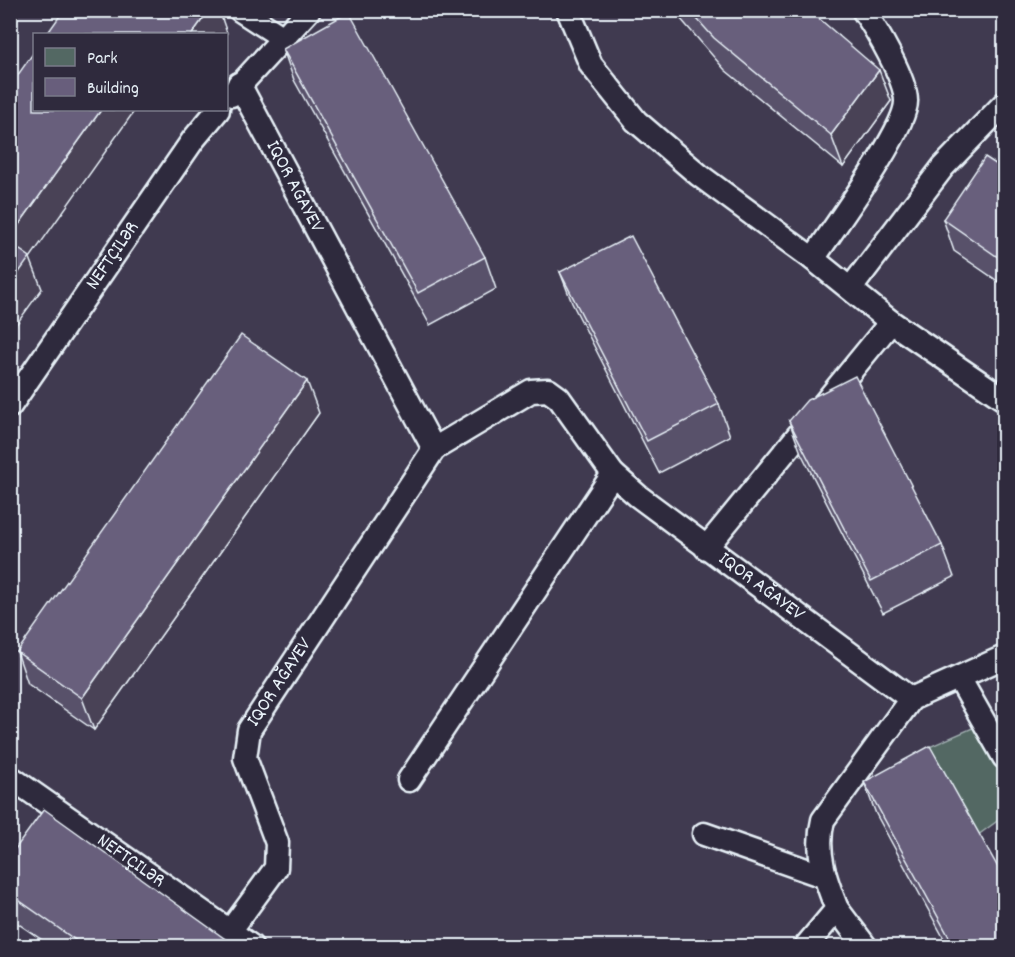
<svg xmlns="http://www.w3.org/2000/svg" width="1015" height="957" font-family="Dekko,sans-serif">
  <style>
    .green { fill: #536863; stroke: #9eacae; stroke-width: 1.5 }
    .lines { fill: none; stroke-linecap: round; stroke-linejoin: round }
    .service-casing { stroke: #e8f1f8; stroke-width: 27 }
    .service { stroke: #2f2a3d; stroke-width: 22 }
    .wall { fill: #59516b; stroke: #e8f1f8; stroke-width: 1.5 }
    .shaded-wall { fill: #494257; stroke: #e8f1f8; stroke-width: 1.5 }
    .building { fill: #685e7c; stroke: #e8f1f8; stroke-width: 1.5 }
    .labels { text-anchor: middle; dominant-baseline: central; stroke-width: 5; stroke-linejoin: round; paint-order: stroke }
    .street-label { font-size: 20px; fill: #e8f1f8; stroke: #2f2a3d }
  </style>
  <rect width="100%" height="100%" fill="#403a50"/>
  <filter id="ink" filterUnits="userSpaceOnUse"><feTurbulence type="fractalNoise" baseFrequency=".0167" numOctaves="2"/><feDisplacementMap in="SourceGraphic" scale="12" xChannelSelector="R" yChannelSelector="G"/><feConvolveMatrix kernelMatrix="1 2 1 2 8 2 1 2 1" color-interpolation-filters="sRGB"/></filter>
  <g filter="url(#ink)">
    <path class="green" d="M 993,719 L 1004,720 L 1004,816 L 974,838 L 927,748 Z"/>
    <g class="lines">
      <defs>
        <g id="service">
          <path d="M 240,10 L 285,39"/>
          <path d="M 568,10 L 591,65 L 636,121 L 699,175 L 813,259 L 891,322 L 1004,399"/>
          <path id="s1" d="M 239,84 L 434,449"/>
          <path d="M 231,95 L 309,10"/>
          <path d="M 813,259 C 832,230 907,129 906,101 C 906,79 876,29 863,10"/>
          <path d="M 851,288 L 943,167 L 1004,104"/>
          <path id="s2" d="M 10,406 L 193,140 L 218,110"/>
          <path d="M 706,548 L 891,322"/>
          <path d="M 959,678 L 1004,757"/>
          <path id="s3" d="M 10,777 L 251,946"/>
          <path d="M 409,780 L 613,474"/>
          <path d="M 704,834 L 823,876"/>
          <path d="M 837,909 L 865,946"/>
          <path id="s4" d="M 230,931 L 276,868 L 277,843 L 245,758 L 249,730 L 434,449 L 531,391 L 548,390 L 559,398 L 613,474 L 638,496 L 911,699"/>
          <path d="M 806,946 L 837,909 C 825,879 815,852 823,820 L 911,699 L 1004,657"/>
        </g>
      </defs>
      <use href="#service" class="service-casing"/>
      <use href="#service" class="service"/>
    </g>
    <g class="wall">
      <path d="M 673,10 L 809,10 L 891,101 L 843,167 L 725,70 Z"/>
      <path d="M 283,49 L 485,257 L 496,289 L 430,325 L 294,80 Z"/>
      <path d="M 1005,170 L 1005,286 L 954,251 L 943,219 Z"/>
      <path d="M 560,272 L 719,404 L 730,436 L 659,473 L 572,303 Z"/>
      <path d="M 319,413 L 94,730 L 28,684 L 17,652 Z"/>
      <path d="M 789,421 L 942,545 L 954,577 L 883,613 L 801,453 Z"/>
      <path d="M 864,782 L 1005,946 L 948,946 L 876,814 Z"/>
      <path d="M 10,856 L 235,946 L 51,946 L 10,918 Z"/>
    </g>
    <g class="shaded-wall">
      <path d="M 209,10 L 219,10 L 227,33 L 226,34 L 192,34 Z"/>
      <path d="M 879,70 L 891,101 L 843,167 L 831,135 Z"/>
      <path d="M 101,110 L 135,110 L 30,258 L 42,289 L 10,333 L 10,237 Z"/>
      <path d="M 307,381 L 319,413 L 94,730 L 82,698 Z"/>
    </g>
    <g class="building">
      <path d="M 64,10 L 209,10 L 192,34 L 47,34 Z"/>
      <path d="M 689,10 L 809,10 L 879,70 L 831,135 L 714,38 Z"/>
      <path d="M 349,12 L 485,257 L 418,293 L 283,49 Z"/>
      <path d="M 34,52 L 34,110 L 101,110 L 10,237 L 10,86 Z"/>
      <path d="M 985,157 L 1005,170 L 1005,262 L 943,219 Z"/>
      <path d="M 631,236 L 719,404 L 647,441 L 560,272 Z"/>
      <path d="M 10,243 L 30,257 L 10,285 Z"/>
      <path d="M 241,335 L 307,381 L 82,698 L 17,652 Z"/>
      <path d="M 855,376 L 942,545 L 871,581 L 789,421 L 807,400 Z"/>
      <path d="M 930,746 L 1005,880 L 1005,946 L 954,946 L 864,782 Z"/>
      <path d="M 44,809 L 235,946 L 84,946 L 10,894 L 10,856 Z"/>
    </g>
  </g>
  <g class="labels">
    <g class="street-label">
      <text stroke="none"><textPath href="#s1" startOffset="117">İQOR AĞAYEV</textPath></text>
      <text stroke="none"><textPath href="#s2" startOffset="182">NEFTÇILƏR</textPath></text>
      <text stroke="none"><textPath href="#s4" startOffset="982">İQOR AĞAYEV</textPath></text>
      <text stroke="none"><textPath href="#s4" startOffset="279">İQOR AĞAYEV</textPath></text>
      <text stroke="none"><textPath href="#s3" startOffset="147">NEFTÇILƏR</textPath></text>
    </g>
  </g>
  <rect width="1015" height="957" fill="none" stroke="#2f2a3d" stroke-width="36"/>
  <rect x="18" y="18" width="979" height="921" fill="none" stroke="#e8f1f8" stroke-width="2" filter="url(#ink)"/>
  <rect x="33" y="33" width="195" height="78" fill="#2f2a3d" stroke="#797a88" stroke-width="1.5"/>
  <rect x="45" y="48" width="30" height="18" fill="#536863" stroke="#797a88" stroke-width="1.5"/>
  <text x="87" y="63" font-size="18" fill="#e8f1f8">Park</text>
  <rect x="45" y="78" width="30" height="18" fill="#685e7c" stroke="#797a88" stroke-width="1.5"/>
  <text x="87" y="93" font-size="18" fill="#e8f1f8">Building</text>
</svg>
